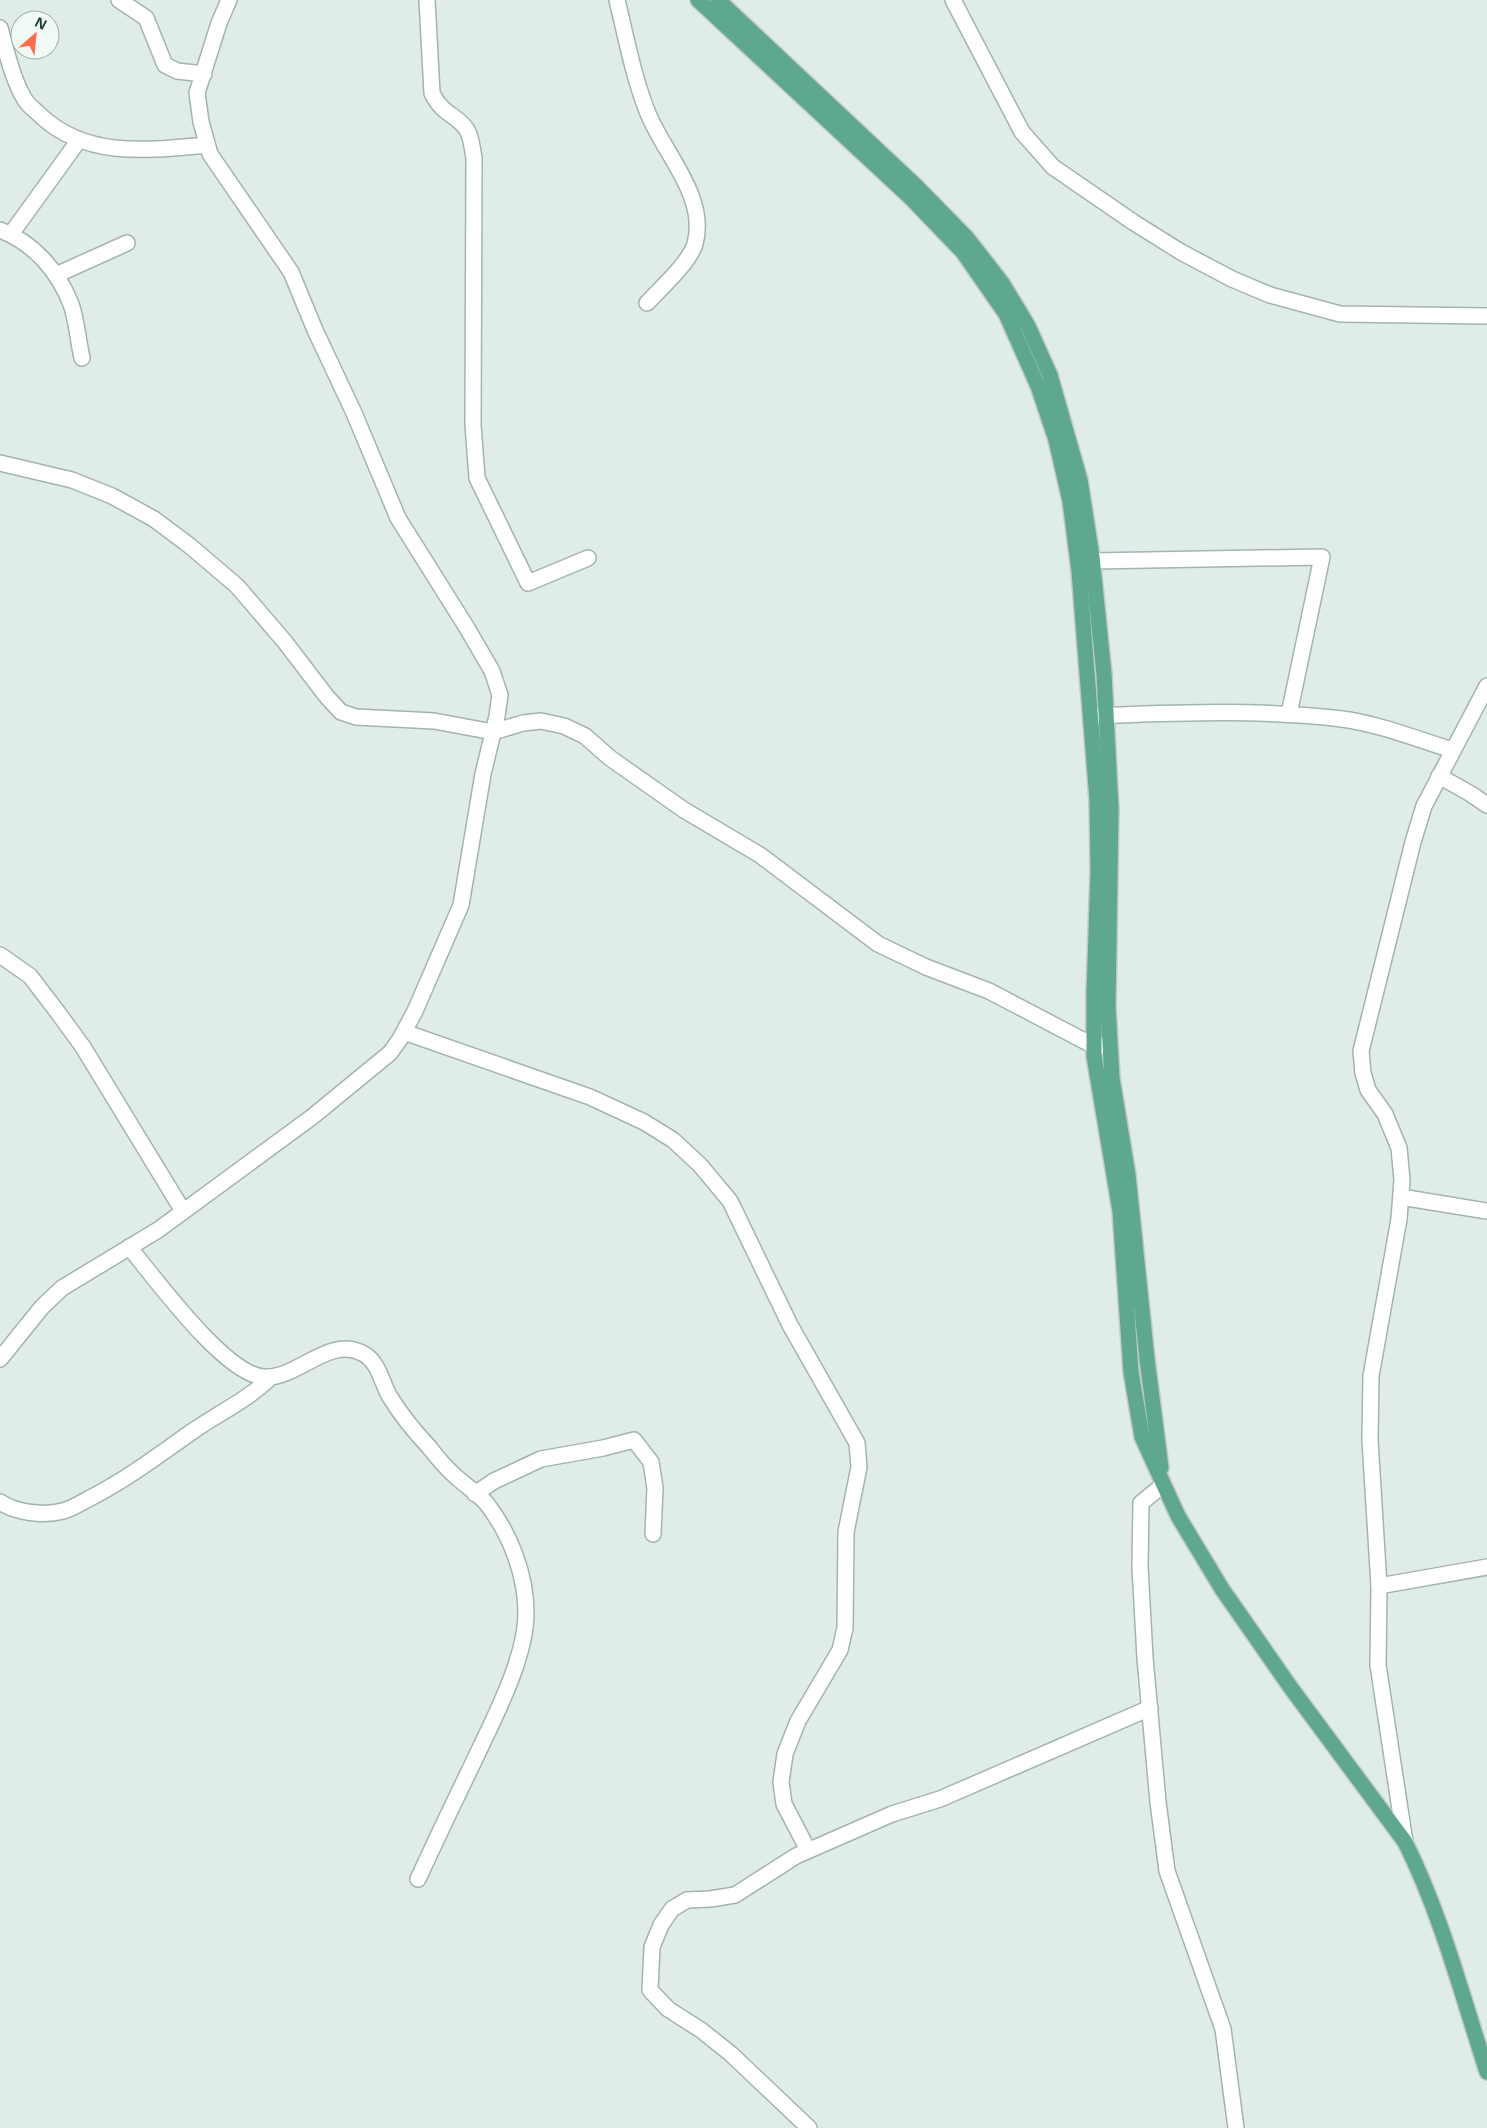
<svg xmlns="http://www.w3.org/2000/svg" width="1487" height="2128" font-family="'Noto Sans',sans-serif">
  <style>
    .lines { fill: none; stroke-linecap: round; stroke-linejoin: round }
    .minor-casing { stroke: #a2b5ad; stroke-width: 18 }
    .primary-casing { stroke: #c0c9c6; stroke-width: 18 }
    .minor { stroke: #fff; stroke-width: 15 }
    .primary { stroke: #5fa890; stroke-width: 15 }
  </style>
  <rect width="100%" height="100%" fill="#e0ede6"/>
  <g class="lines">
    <defs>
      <g id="minor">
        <path d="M 119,0 L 146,18 L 165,65 L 177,71 L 204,74"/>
        <path d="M 427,0 L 432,93 C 442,115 458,115 467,130 C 472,139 472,148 474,158 L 473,425 L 477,478 L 528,583 L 588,558"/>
        <path d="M 617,0 C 626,37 633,75 647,111 C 663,153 708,196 695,244 C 689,263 661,288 647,303"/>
        <path d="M 953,0 L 1022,132 L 1053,167 L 1133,222 L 1181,252 L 1232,279 L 1270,295 L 1340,314 L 1487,316"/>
        <path d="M 0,28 C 7,53 12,78 25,100 C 29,106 36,111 41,116 C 87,159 150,150 207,145"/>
        <path d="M 0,230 C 34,243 58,271 71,304 C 77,321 78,341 82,358"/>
        <path d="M 11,234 L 79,140"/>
        <path d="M 56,275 L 127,243"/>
        <path d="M 0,463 L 72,480 L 112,496 L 154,519 L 190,546 L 237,586 L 285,642 L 327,697 L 341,712 L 356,717 L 434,721 L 493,732 L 523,723 L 541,721 L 564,726 L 585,736 L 610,758 L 684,810 L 760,855 L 878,944 L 926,967 L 989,991 L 1094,1046 L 1106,1046"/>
        <path d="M 1093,561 L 1322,557 L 1289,714"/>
        <path d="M 1093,716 C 1175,713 1260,709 1342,719 C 1379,724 1417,739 1452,750"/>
        <path d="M 1439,776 L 1471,794 L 1487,805"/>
        <path d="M 0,955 L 30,976 L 59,1014 L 83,1047 L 183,1211"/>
        <path d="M 404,1032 L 590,1097 L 644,1122 L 673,1140 L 700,1165 L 730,1201 L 790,1325 L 857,1443 L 859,1467 L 846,1532 L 845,1628 L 840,1650 L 798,1721 L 785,1754 L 781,1782 L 784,1804 L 808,1850"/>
        <path d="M 1401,1197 L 1487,1211"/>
        <path d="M 129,1247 C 155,1278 225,1375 264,1377 C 298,1379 328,1336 362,1353 C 379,1361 381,1382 390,1397 C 401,1415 415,1432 429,1447 C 436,1456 444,1466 453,1474 C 463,1484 478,1493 487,1504 C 510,1534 526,1574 526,1613 C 526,1659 493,1720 474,1761 C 455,1800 436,1840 418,1879"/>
        <path d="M 0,1359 L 42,1307 L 62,1288 L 158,1230 L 312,1117 L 390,1053 L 400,1039 L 415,1011 L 461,905 L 483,774 L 497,716 L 500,695 L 492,671 L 467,628 L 398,518 L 354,413 L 315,330 L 291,272 L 210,154 L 201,122 L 197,93 L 219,23 L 229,0"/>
        <path d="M 1163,1485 L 1141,1503 L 1140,1567 L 1145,1658 L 1158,1802 L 1167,1871 L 1223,2029 L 1236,2128"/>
        <path d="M 475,1494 L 494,1481 L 541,1459 L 603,1448 L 634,1440 L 651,1462 L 655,1488 L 653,1534"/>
        <path d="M 0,1502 C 16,1513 44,1516 63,1511 C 74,1508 84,1501 94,1496 C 130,1477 160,1454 193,1431 C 219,1413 249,1399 271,1377"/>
        <path d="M 1379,1586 L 1487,1567"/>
        <path d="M 1405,1842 L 1378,1665 L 1379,1586 L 1370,1440 L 1371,1376 L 1399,1219 L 1402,1180 L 1399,1148 L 1385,1114 L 1368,1090 L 1363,1073 L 1361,1051 L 1413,842 L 1424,806 L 1487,686"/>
        <path d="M 809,2128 L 731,2054 L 701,2030 L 668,2009 L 650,1990 L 652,1947 L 661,1925 L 672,1909 L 687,1900 L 710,1899 L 735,1895 L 796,1856 L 892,1814 L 940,1799 L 1150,1708"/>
      </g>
      <g id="primary">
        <path d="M 698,0 L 911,198 L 963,252 L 1006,314 L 1038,386 L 1056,440 L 1070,501 L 1079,571 L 1097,800 L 1098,872 L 1094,994 L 1094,1056 L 1120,1211 L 1131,1372 L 1142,1437 L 1178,1516 L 1222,1589 L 1291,1688 L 1405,1842 C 1441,1914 1462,1995 1487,2072"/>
        <path d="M 718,0 L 916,186 L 967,238 L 1002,283 L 1028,326 L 1050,375 L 1080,480 L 1092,557 L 1104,674 L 1111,809 L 1108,1007 L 1112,1078 L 1128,1175 L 1147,1359 L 1161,1468"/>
      </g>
    </defs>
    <use href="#minor" class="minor-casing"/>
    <use href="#primary" class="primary-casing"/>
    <use href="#minor" class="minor"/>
    <use href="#primary" class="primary"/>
  </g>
  <g transform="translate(35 35) rotate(27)"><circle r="24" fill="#f1f9f4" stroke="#9dafa7"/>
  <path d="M0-4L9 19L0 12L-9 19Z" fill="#ff6c4c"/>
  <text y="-8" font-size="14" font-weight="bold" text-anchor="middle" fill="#1e3f34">N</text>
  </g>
</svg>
